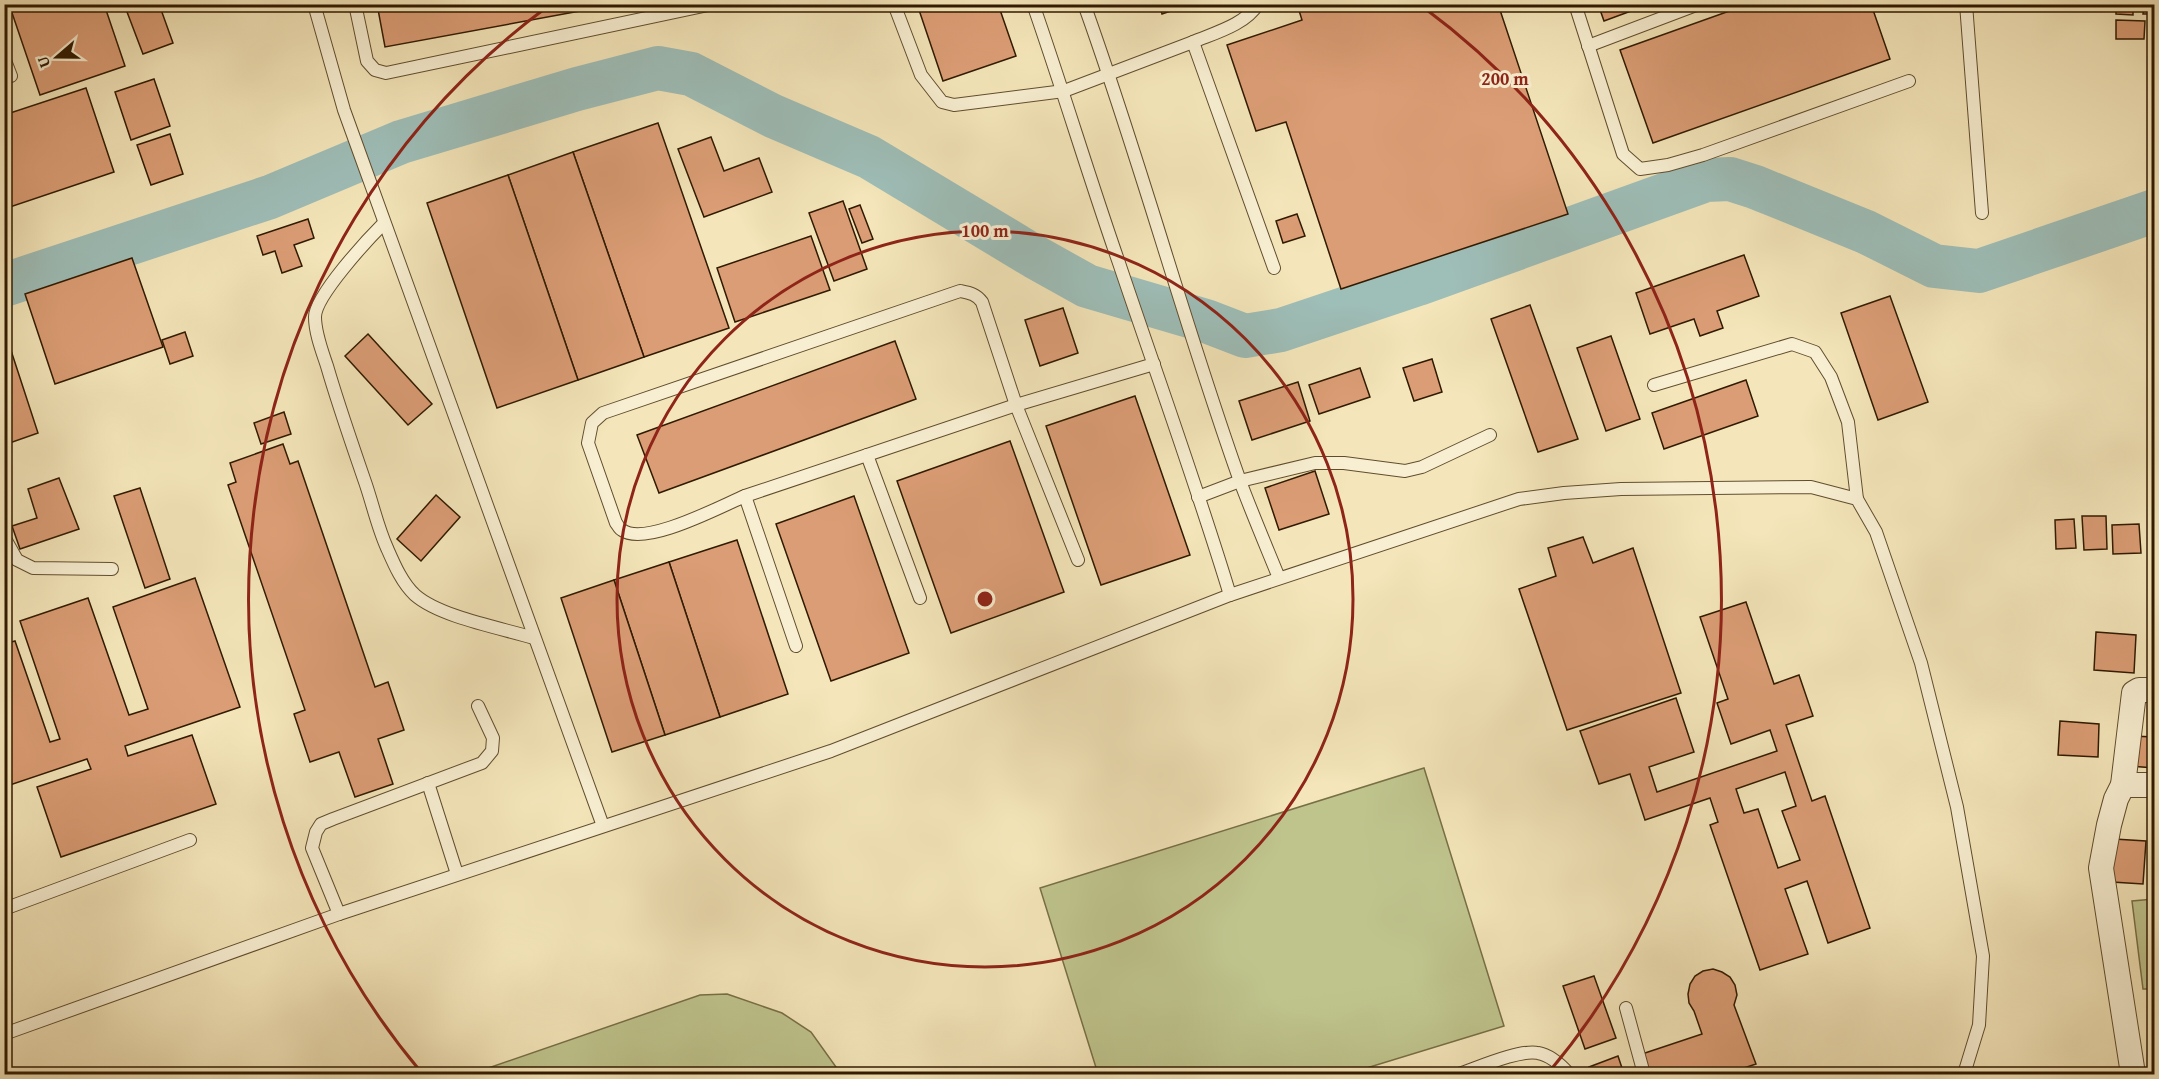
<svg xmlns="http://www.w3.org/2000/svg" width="2159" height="1079" font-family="'Gentium Book Plus',serif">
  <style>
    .green { fill: #bfc48d; stroke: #786f46; stroke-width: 1.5 }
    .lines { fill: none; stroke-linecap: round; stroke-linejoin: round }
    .river { stroke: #9ebeb8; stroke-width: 44 }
    .building { fill: #db9d75; stroke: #301a00; stroke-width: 1.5; fill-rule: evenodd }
    .lane-casing { stroke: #614d2e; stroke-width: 14 }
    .street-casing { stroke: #614d2e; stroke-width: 26 }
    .lane { stroke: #f8efd2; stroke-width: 12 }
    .street { stroke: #f8efd2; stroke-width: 24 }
    .ring { fill: none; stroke: #8f2418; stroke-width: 3 }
    .centre { fill: #8f2418; stroke: #f8efd2; stroke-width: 3 }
    .ring-label { font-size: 18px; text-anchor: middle; font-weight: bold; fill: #8f2418; stroke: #f8efd2; stroke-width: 6; stroke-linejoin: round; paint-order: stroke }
  </style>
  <rect width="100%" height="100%" fill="#f4e6ba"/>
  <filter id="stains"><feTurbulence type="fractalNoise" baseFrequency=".00333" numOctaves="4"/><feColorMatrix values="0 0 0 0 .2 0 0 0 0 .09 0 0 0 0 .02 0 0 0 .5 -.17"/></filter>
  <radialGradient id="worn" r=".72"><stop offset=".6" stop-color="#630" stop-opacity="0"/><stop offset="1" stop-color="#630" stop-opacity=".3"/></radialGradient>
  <g class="green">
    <path d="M 1424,768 L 1504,1026 L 1347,1074 L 1098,1074 L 1040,888 Z"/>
    <path d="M 2154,899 L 2154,989 L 2143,989 L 2132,901 Z"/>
    <path d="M 727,994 L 782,1013 L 811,1032 L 841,1074 L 471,1074 L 700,995 Z"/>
  </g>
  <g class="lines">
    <path class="river" d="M 4,285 L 270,197 L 401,142 L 577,89 L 658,68 L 691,74 L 773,116 L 869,157 L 1035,257 L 1087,286 L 1206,321 L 1245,336 L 1281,330 L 1418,284 L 1706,180 L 1730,179 L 1755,187 L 1866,232 L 1934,266 L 1979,271 L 2154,211"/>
  </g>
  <g class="building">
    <path d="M 9,4 L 104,4 L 125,66 L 40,95 Z"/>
    <path d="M 124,4 L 159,4 L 173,43 L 143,54 Z"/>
    <path d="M 377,4 L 618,4 L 385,47 Z"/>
    <path d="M 917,4 L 998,4 L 1016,56 L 943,81 Z"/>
    <path d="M 1159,4 L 1191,4 L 1162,14 Z"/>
    <path d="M 1297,4 L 1498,4 L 1568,214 L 1341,289 L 1286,122 L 1256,131 L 1227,45 L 1302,20 Z"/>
    <path d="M 1598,4 L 1650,4 L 1604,21 Z"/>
    <path d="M 1749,4 L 1871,4 L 1890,59 L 1653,143 L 1620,50 Z"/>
    <path d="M 2116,4 L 2133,4 L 2133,15 L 2116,14 Z"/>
    <path d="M 2144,4 L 2154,4 L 2154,14 L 2143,14 Z"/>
    <path d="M 2116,20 L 2145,21 L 2144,39 L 2116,39 Z"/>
    <path d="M 154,79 L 170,126 L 131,140 L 115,92 Z"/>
    <path d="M 86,88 L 114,172 L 4,209 L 4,115 Z"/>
    <path d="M 658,123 L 729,328 L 644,357 L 573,152 Z"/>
    <path d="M 170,134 L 183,174 L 151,185 L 137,145 Z"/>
    <path d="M 711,137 L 724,171 L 759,158 L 772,192 L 704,217 L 678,149 Z"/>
    <path d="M 573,152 L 644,357 L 578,380 L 508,175 Z"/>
    <path d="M 508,175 L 578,380 L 497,408 L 427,203 Z"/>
    <path d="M 843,201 L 867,269 L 834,281 L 809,213 Z"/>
    <path d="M 860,205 L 873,239 L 862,243 L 849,209 Z"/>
    <path d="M 1297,214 L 1305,236 L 1283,243 L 1276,221 Z"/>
    <path d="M 308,219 L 314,238 L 294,245 L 302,266 L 282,273 L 275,251 L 263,255 L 257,236 Z"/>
    <path d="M 811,236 L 830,290 L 735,322 L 717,268 Z"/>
    <path d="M 1744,255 L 1759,296 L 1717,311 L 1723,328 L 1700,336 L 1694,319 L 1650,334 L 1636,293 Z"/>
    <path d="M 132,258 L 163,347 L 55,384 L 25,294 Z"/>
    <path d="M 1890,296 L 1928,402 L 1878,420 L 1841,313 Z"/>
    <path d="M 1530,305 L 1578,439 L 1538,452 L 1491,319 Z"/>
    <path d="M 1063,308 L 1078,353 L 1040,366 L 1025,320 Z"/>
    <path d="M 4,329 L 38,433 L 4,445 Z"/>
    <path d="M 185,332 L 193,356 L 170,364 L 162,340 Z"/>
    <path d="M 368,334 L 432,404 L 408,425 L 345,356 Z"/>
    <path d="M 1611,336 L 1640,419 L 1606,431 L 1577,348 Z"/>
    <path d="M 895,341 L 916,399 L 659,493 L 637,435 Z"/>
    <path d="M 1432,359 L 1442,392 L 1414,401 L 1403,368 Z"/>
    <path d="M 1360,368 L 1370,397 L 1319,414 L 1309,385 Z"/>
    <path d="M 1746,380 L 1758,416 L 1664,449 L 1652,413 Z"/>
    <path d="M 1298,382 L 1310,421 L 1252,440 L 1239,401 Z"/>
    <path d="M 1135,396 L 1190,555 L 1101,585 L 1046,426 Z"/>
    <path d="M 284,412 L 291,434 L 261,444 L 254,423 Z"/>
    <path d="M 1010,441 L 1064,592 L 951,633 L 897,481 Z"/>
    <path d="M 283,444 L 290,464 L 298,461 L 375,687 L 388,682 L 404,730 L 378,739 L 393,784 L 355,797 L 339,752 L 310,762 L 294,714 L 305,710 L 228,485 L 236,482 L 230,463 Z"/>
    <path d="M 1315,471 L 1329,514 L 1279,530 L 1265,488 Z"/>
    <path d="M 59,478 L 79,529 L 20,549 L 12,526 L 37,518 L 28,489 Z"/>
    <path d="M 140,488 L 170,579 L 145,588 L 114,496 Z"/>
    <path d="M 436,495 L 460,517 L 421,561 L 397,539 Z"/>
    <path d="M 854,496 L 909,653 L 831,681 L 776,524 Z"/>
    <path d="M 2082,516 L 2106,516 L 2107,549 L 2084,550 Z"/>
    <path d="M 2074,519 L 2076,548 L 2056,549 L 2055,520 Z"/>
    <path d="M 2139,524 L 2141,553 L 2113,554 L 2112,525 Z"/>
    <path d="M 1583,537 L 1593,563 L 1633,548 L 1681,693 L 1567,730 L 1519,589 L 1556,576 L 1548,548 Z"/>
    <path d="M 737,540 L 788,694 L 720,717 L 669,562 Z"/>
    <path d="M 669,562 L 720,717 L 665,735 L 614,580 Z"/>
    <path d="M 195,578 L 240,707 L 125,746 L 128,756 L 192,735 L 216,804 L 61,857 L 37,787 L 91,769 L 87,759 L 4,787 L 4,644 L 15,641 L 50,742 L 60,739 L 20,621 L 88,598 L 129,715 L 148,709 L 113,607 Z"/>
    <path d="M 614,580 L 665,735 L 612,752 L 561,598 Z"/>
    <path d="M 1746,602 L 1774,684 L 1799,675 L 1813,716 L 1786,725 L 1812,801 L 1825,796 L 1870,928 L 1828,943 L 1807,881 L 1785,889 L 1808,954 L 1760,970 L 1710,825 L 1718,822 L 1710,798 L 1645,820 L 1630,774 L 1599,784 L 1580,731 L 1676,698 L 1694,752 L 1649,767 L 1657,792 L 1777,751 L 1770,730 L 1731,744 L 1717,703 L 1728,699 L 1700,617 ZM 1785,772 L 1796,806 L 1782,811 L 1800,860 L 1778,868 L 1758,809 L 1744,813 L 1736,789 Z"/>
    <path d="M 2096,632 L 2136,635 L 2134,673 L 2094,670 Z"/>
    <path d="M 2060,721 L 2099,724 L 2098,757 L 2058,755 Z"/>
    <path d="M 2132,736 L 2154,737 L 2154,768 L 2130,766 Z"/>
    <path d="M 2152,835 L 2154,835 L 2154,876 L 2149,876 Z"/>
    <path d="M 2114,839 L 2146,841 L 2143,884 L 2112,882 Z"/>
    <path d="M 1713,969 L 1722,972 L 1730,977 L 1735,985 L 1737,995 L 1734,1005 L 1756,1064 L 1726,1074 L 1649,1074 L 1642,1054 L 1702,1034 L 1694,1011 L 1689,1003 L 1688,994 L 1690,984 L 1695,976 L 1703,971 Z"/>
    <path d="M 1594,976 L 1616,1038 L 1585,1049 L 1563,986 Z"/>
    <path d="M 1618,1056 L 1624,1074 L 1592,1074 L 1589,1067 Z"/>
  </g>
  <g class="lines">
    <defs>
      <g id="lane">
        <path d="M 314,4 L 344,110 L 603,826"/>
        <path d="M 355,4 L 367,61 L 375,70 L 386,73 L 713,4"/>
        <path d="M 894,4 L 921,75 L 942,102 L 954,105 L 1064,91 L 1193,42 L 1274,268"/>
        <path d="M 1033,4 C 1063,90 1089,177 1119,263 C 1156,373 1196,483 1230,595"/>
        <path d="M 1084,4 C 1141,162 1184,324 1240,481 C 1252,513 1266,546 1279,578"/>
        <path d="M 1575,4 L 1623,154 L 1640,169 L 1668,165 L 1703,155 L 1909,81"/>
        <path d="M 1966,4 L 1982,213"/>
        <path d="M 1193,42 C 1214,33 1245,25 1258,4"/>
        <path d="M 1588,46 L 1699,4"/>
        <path d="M 4,58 L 11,76"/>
        <path d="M 384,223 C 368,239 315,296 315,317 C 315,333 322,351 327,366 C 338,404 351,441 364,479 C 372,501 377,526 387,548 C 394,564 402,583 415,595 C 440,617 501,628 534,638"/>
        <path d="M 1654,385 L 1792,344 L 1815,352 L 1831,377 L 1848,422 L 1857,499"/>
        <path d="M 867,455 L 920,598"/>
        <path d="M 745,496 L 1016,405 L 1154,364"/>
        <path d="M 1198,497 L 1240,481 L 1315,463 L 1344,463 L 1405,471 L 1422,467 L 1490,435"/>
        <path d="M 4,537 L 17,560 L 33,568 L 112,569"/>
        <path d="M 796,646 L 745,496 C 721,506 645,547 622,530 C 619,529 618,525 616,523 L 588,443 L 592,423 L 603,413 L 960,291 C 970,293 976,294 982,302 L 1016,405 L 1078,560"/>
        <path d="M 428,783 L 457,874"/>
        <path d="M 4,909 L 190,840"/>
        <path d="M 339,914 L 312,848 L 316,832 L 321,824 L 333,819 L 482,763 L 492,751 L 493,738 L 478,706"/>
        <path d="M 1626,1008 L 1644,1074"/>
        <path d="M 4,1034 L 339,914 L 831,751 L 1230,595 L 1519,499 L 1564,493 L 1621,489 L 1811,487 L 1857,499 L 1876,532 L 1921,663 L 1957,807 L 1983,956 L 1979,1025 L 1964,1074"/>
        <path d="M 1459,1074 C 1477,1068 1520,1049 1538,1053 C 1550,1055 1561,1065 1569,1074"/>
      </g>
      <g id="street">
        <path d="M 2123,785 L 2154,785"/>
        <path d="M 2133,1074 L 2101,868 L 2109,825 L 2116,799 L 2123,785 L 2134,693 L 2139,690 L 2154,690"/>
      </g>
    </defs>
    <use href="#lane" class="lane-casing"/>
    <use href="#street" class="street-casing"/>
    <use href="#lane" class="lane"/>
    <use href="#street" class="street"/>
  </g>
  <g class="ring">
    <circle cx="985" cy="599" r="368"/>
    <path d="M421 1072A736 736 0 0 1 547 7M1423 7A736 736 0 0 1 1549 1072"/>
  </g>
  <circle cx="985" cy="599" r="9" class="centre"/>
  <g class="ring-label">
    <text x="1505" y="85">200 m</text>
    <text x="985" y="237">100 m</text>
  </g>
  <rect width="2159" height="1079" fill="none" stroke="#f4e6ba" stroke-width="24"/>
  <rect x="6" y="6" width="2147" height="1067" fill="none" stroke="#301a00" stroke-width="3"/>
  <rect x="12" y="12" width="2135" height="1055" fill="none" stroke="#301a00" stroke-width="1.5"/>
  <g transform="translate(57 57) rotate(250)" stroke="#f8efd2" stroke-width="4.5" paint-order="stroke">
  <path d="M0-4.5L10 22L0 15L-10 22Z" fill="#301a00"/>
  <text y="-9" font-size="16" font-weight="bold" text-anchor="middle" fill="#301a00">U</text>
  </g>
  <rect width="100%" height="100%" filter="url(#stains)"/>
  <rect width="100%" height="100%" fill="url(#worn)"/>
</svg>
